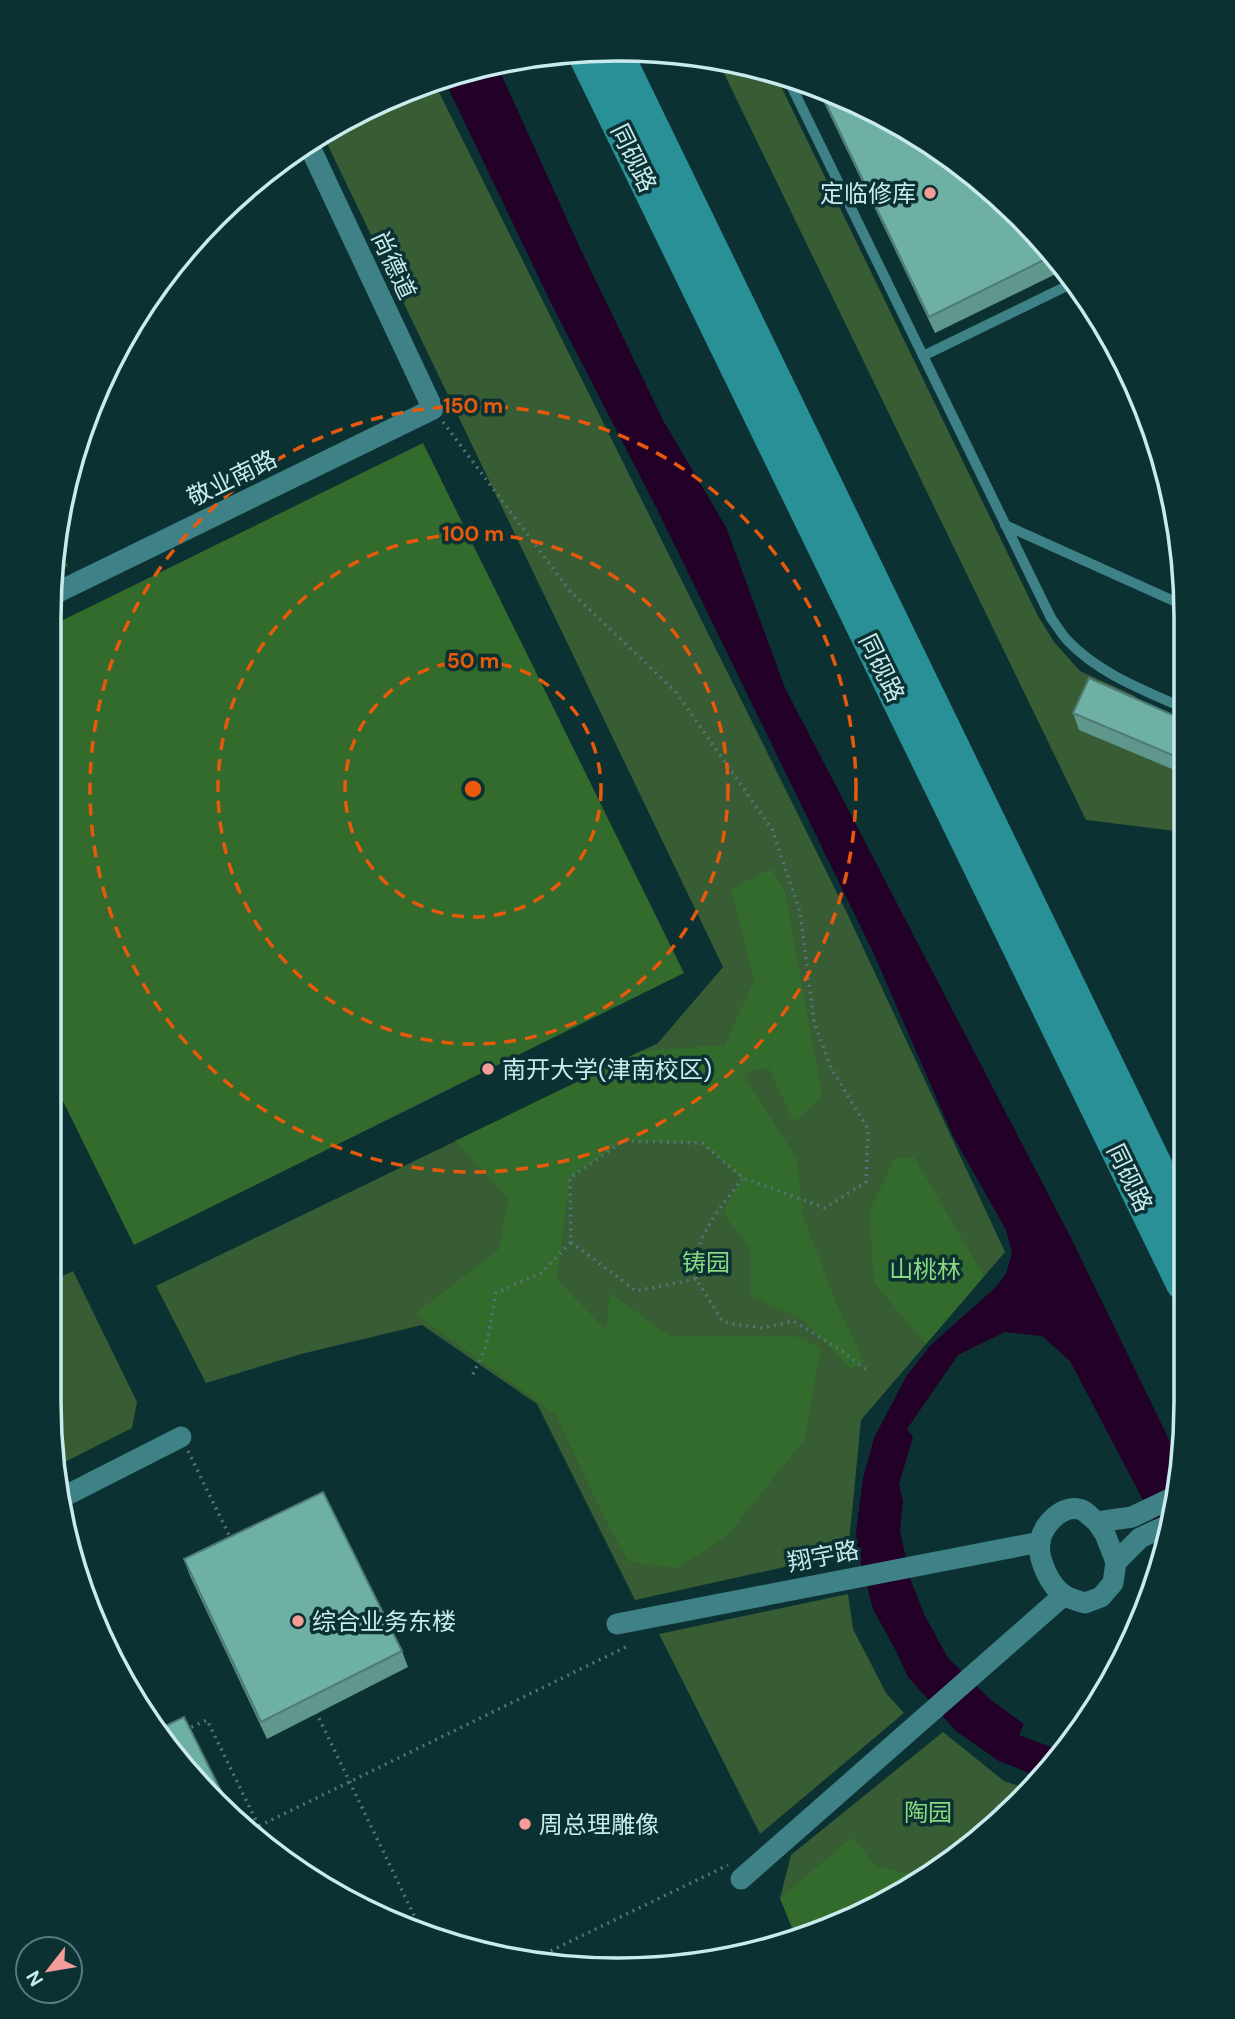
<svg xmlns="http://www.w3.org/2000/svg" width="1235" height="2019" font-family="'DM Sans','Noto Sans SC',sans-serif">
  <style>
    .green { fill: #385c33 }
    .forest { fill: #326b2c }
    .water { fill: #220028 }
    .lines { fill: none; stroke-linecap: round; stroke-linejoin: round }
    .path { stroke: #527577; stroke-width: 3.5; stroke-dasharray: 2 5; stroke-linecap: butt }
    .lane { stroke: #3e8287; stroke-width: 10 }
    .street { stroke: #3e8287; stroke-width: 21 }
    .primary { stroke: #299097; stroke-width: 32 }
    .wall { fill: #5f978d }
    .building { fill: #6fb0a4; stroke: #4e7b73; stroke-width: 2 }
    .ring { fill: none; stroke: #e8590c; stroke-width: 3.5; stroke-dasharray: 12 9 }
    .poi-dot { fill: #f59b98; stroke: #0c3133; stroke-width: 2.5 }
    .labels { text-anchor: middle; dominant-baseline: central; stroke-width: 7; stroke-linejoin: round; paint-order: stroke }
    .street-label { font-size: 24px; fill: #caebed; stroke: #0c3133 }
    .poi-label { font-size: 24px; fill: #caebed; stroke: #0c3133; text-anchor: start }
    .park-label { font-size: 24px; fill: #89d980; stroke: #0c3133 }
    .rim { fill: none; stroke: #caebed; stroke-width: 3.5 }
    .centre { fill: #e8590c; stroke: #0c3133; stroke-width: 3.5 }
    .ring-label { font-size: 21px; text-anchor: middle; font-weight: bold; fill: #e8590c; stroke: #0c3133; stroke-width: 7; stroke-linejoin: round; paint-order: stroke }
  </style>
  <rect width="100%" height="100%" fill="#0c3133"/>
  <g class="green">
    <path d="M 718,61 L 764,68 L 774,72 L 1038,616 L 1054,642 L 1080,671 L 1135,696 L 1184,774 L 1184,832 L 1086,820 Z"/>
    <path d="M 433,80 L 846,911 L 1005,1252 L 861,1420 L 848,1553 L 635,1600 L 537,1404 L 422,1325 L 301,1354 L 206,1383 L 156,1286 L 658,1043 L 723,967 L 322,133 L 333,125 Z"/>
    <path d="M 55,540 L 68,566 L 54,573 L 54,544 Z"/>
    <path d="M 73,1271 L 137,1402 L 132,1428 L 59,1465 L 49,1401 L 50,1282 Z"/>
    <path d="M 848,1594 L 853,1629 L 886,1693 L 904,1713 L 760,1834 L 659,1634 Z"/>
    <path d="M 943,1732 L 1004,1781 L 1027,1789 L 963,1853 L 797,1940 L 780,1898 L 791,1855 Z"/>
  </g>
  <g class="forest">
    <path d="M 423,443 L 684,973 L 134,1245 L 51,1077 L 53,625 Z"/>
    <path d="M 771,869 L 785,891 L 822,1096 L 794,1122 L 768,1067 L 743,1074 L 797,1159 L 803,1215 L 835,1300 L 864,1362 L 851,1369 L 802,1319 L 751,1297 L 750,1249 L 723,1213 L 742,1178 L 702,1143 L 623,1141 L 570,1178 L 557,1280 L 606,1330 L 610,1293 L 670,1336 L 794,1336 L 821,1347 L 805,1439 L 728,1535 L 677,1568 L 629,1562 L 607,1523 L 555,1414 L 415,1314 L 499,1249 L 508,1199 L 455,1141 L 641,1051 L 725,1045 L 754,980 L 731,889 Z"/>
    <path d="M 914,1157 L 984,1276 L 926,1344 L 874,1283 L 869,1211 L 895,1158 Z"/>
    <path d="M 852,1837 L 876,1866 L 920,1876 L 797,1940 L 780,1898 Z"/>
  </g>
  <path class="water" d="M 497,65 L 580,248 L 664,422 L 726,527 L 785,688 L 1071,1238 L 1181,1464 L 1181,1475 L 1164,1540 L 1070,1361 L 1042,1336 L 1005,1332 L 958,1355 L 907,1429 L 913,1437 L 899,1484 L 903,1501 L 900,1531 L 911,1581 L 925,1616 L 948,1658 L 991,1700 L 1024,1724 L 1019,1735 L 1064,1752 L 1039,1777 L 999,1761 L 956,1731 L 908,1677 L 894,1647 L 873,1609 L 855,1541 L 863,1478 L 874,1438 L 907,1375 L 931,1345 L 996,1287 L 1006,1274 L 1012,1253 L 1006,1230 L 953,1136 L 873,952 L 658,511 L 551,303 L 443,77 Z"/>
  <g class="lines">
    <g class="path">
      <path d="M 443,422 L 570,591 L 675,691 L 772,829 L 800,912 L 814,1022 L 831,1068 L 868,1129 L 866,1182 L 825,1208 L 743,1178 L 702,1143 L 623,1141 L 570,1178 L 571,1242 L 541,1273 L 496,1293 L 486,1347 L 472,1376"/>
      <path d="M 571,1242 L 636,1291 L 696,1279 L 723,1322 L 763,1328 L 793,1321 L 841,1350 L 869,1372"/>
      <path d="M 696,1279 L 700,1242 L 714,1216 L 742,1179"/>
      <path d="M 188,1451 L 231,1539"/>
      <path d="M 316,1712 L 423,1934"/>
      <path d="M 185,1730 L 207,1720 L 266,1841"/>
      <path d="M 259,1826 L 628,1646"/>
      <path d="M 538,1957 L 728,1865"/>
    </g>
    <g class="lane">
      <path d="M 787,77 L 1051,618 C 1056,625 1061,633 1067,640 C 1098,673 1143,690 1184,708"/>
      <path d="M 923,356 L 1073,283"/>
      <path d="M 1005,525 L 1185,606"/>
    </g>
    <g class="street">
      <path d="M 54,594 L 433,409 L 308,143"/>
      <path d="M 65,1496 L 181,1437"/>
      <path d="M 1097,1522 L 1105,1534 L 1116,1562"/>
      <path d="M 1168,1525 L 1140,1538 L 1116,1562 L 1113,1583 L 1101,1597 L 1085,1603 C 1078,1601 1070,1599 1064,1595 C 1050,1586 1037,1559 1040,1541 C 1044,1523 1065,1501 1084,1511 C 1088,1514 1093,1519 1097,1522 L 1132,1517 L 1176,1496"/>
      <path d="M 617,1624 L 1040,1542"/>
      <path d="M 741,1879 L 1064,1595"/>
    </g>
    <g class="primary">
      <path d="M 616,51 L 1182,1218"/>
      <path d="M 583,53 L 1182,1284"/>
    </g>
  </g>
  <g class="wall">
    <path d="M 817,88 L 869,107 L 1045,243 L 1064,270 L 935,333 Z"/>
    <path d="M 1073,713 L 1184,720 L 1184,774 L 1079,730 Z"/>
    <path d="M 184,1559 L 402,1651 L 408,1667 L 267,1739 L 190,1576 Z"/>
  </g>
  <g class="building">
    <path d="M 819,89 L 869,107 L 963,166 L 1045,243 L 1054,255 L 929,317 Z"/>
    <path d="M 1089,678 L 1184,720 L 1184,760 L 1073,713 Z"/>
    <path d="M 323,1492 L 402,1651 L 261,1722 L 184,1559 Z"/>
    <path d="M 184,1717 L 228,1805 L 166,1747 L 157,1730 Z"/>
  </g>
  <g class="ring">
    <circle cx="473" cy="789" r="128"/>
    <circle cx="473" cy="789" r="255"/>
    <circle cx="473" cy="789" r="383"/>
  </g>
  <g class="poi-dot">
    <circle cx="930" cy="193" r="7"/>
    <circle cx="488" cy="1069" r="7"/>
    <circle cx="298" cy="1621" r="7"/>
    <circle cx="525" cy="1824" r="7"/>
  </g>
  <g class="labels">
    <g class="street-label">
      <text transform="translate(634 158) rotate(64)">同砚路</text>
      <text transform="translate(394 265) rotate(65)">尚德道</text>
      <text transform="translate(232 478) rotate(-26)">敬业南路</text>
      <text transform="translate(882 668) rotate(64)">同砚路</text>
      <text transform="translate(1130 1178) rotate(64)">同砚路</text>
      <text transform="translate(823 1556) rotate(-11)">翔宇路</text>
    </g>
    <g class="poi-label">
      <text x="916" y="193" text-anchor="end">定临修库</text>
      <text x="502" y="1069">南开大学(津南校区)</text>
      <text x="312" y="1621">综合业务东楼</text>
      <text x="539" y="1824">周总理雕像</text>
    </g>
    <g class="park-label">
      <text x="706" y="1262">铸园</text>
      <text x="925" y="1269">山桃林</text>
      <text x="928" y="1812">陶园</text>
    </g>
  </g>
  <path d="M0 0H1235V2019H0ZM617 61H618A556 556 0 0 1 1174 617V1402A556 556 0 0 1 618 1958H617A556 556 0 0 1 61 1402V617A556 556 0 0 1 617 61Z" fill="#0c3133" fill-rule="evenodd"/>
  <path class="rim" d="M617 61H618A556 556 0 0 1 1174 617V1402A556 556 0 0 1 618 1958H617A556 556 0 0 1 61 1402V617A556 556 0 0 1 617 61Z"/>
  <circle cx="473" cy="789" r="10" class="centre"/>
  <g class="ring-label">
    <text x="473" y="413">150 m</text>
    <text x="473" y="541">100 m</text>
    <text x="473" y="668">50 m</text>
  </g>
  <g transform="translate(49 1970) rotate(239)"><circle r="33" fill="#0c3133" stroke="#587b7d" stroke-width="2"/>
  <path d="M0-5L12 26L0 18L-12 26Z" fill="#f59b98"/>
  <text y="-10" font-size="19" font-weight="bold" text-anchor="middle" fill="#caebed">N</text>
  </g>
</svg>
